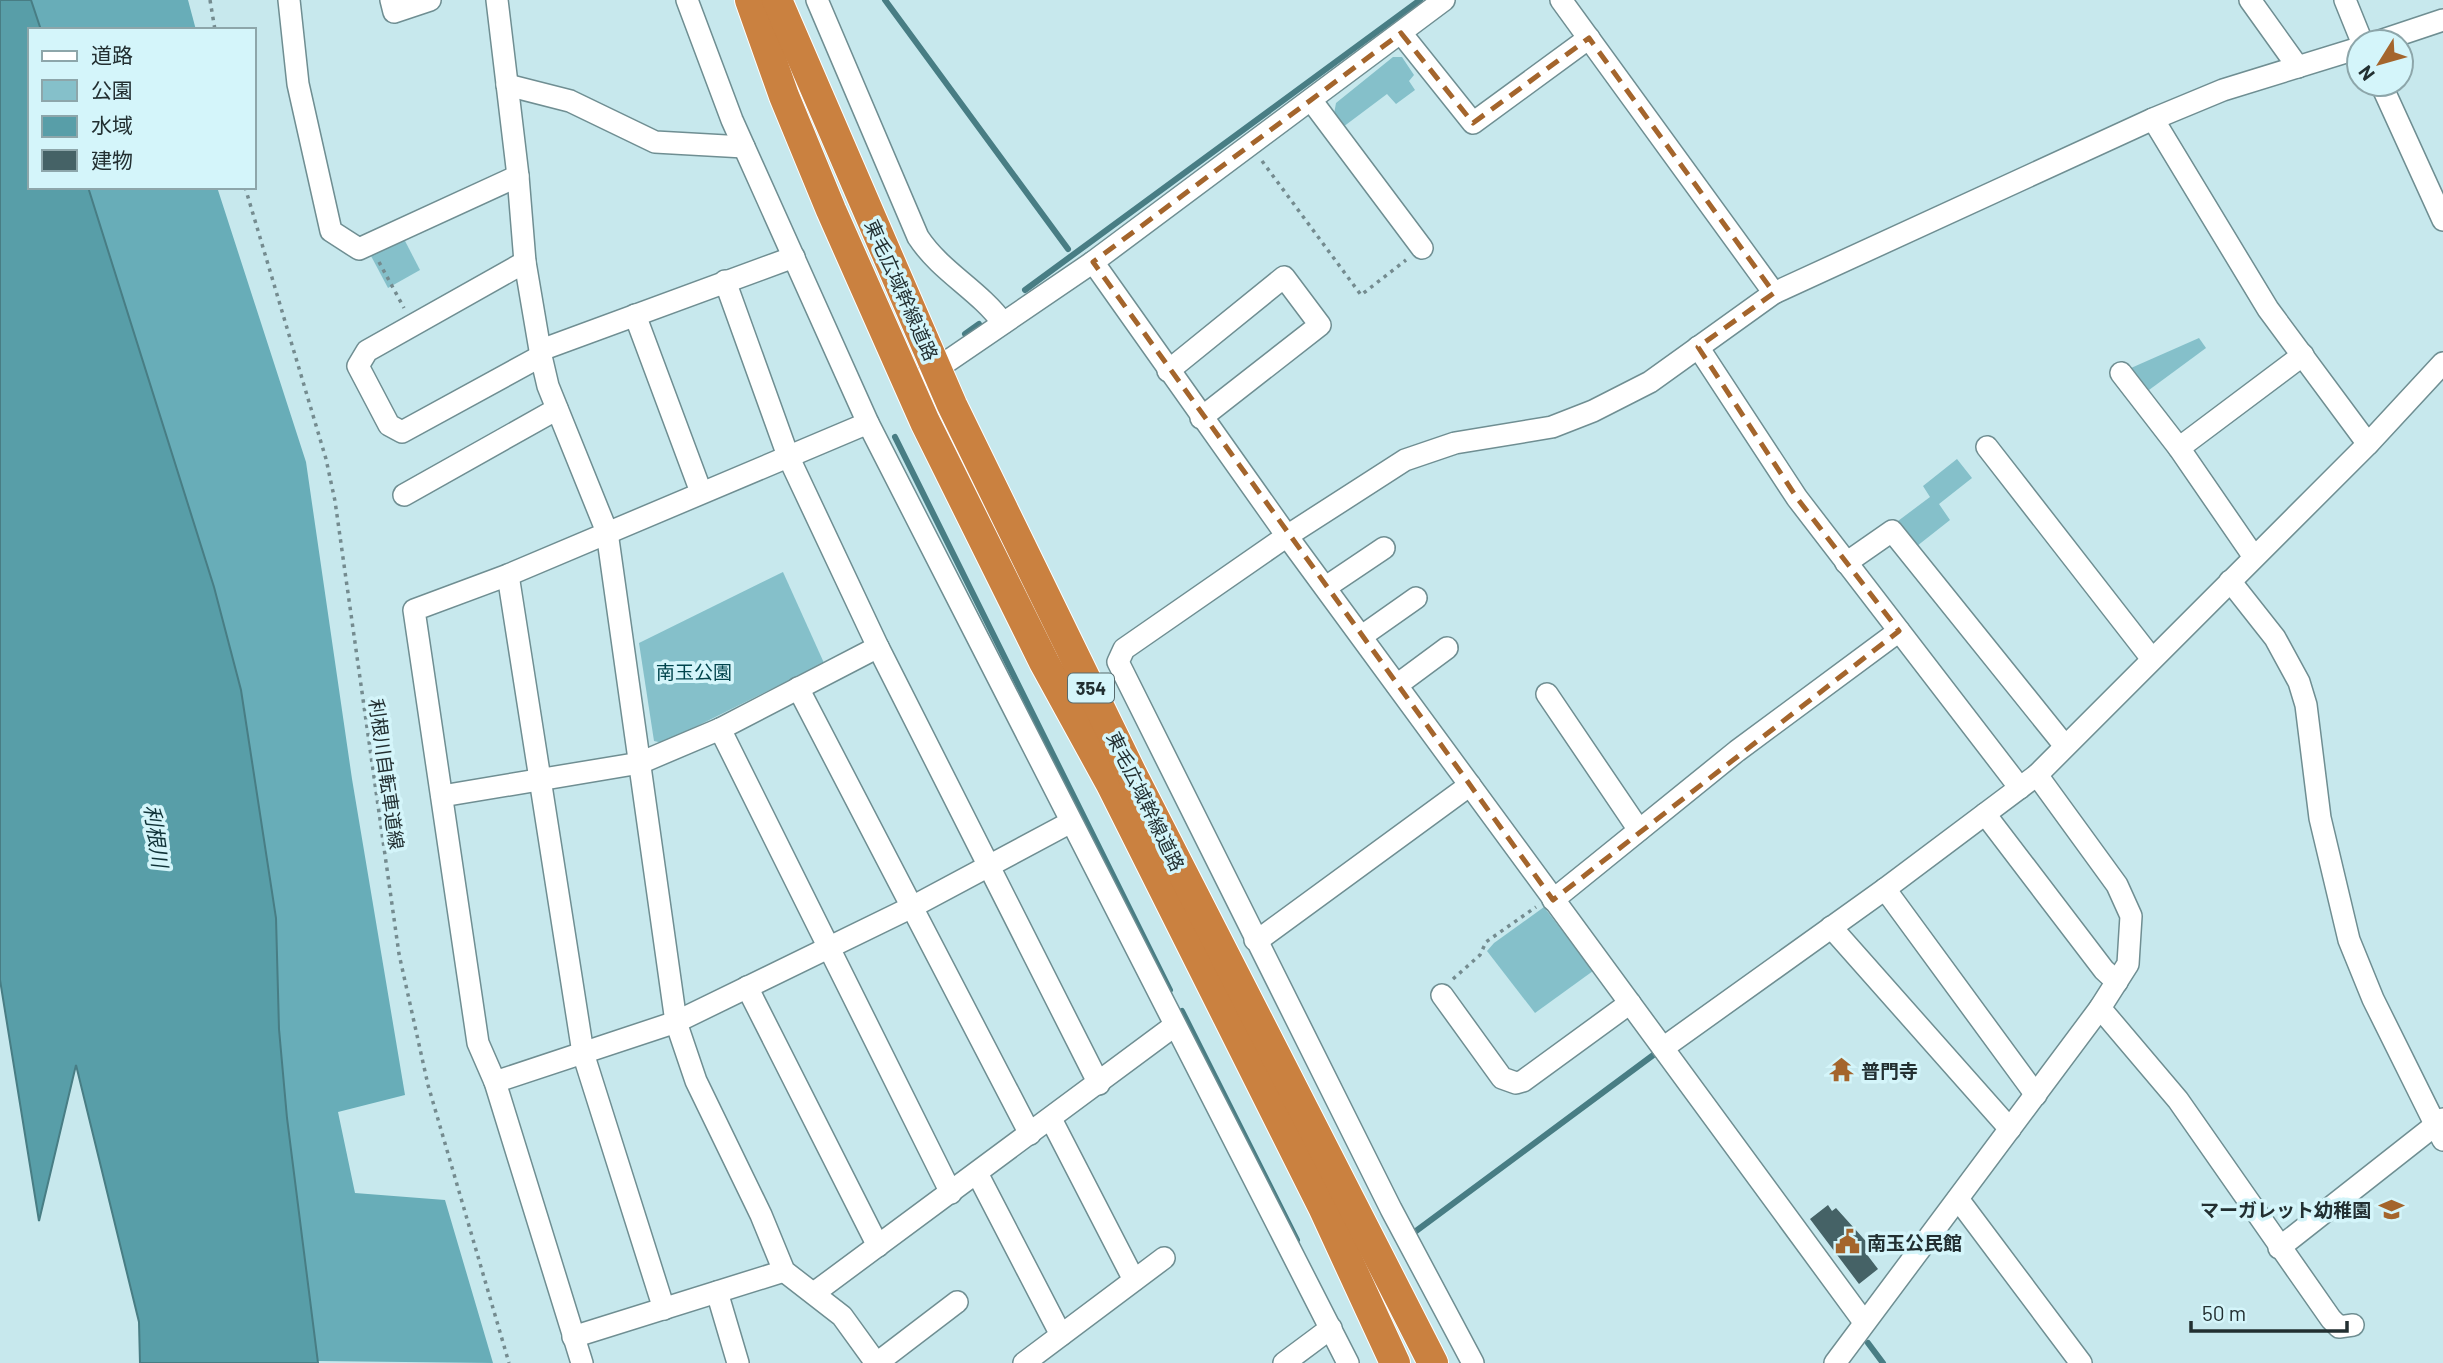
<svg xmlns="http://www.w3.org/2000/svg" width="2443" height="1363" font-family="Barlow,'Noto Sans JP',sans-serif">
  <style>
    .green { fill: #85c0ca }
    .forest { fill: #68adb8 }
    .water { fill: #589ea8; stroke: #487d84; stroke-width: 2 }
    .lines { fill: none; stroke-linecap: round; stroke-linejoin: round }
    .stream { stroke: #487d84; stroke-width: 6 }
    .building { fill: #456266 }
    .minor-casing { stroke: #6f8e92; stroke-width: 24 }
    .highway-casing { stroke: #fff; stroke-width: 32 }
    .path { stroke: #748b8f; stroke-width: 3.5; stroke-dasharray: 3.5 5; stroke-linecap: butt }
    .minor { stroke: #fff; stroke-width: 21 }
    .highway { stroke: #ca8140; stroke-width: 30 }
    .marked { fill: none; stroke: #a4652c; stroke-width: 5; stroke-dasharray: 14 9; stroke-linejoin: round }
    .labels { text-anchor: middle; dominant-baseline: central; stroke-width: 7; stroke-linejoin: round; paint-order: stroke }
    .shield { fill: #d4f5fa; stroke: #576a6d; stroke-width: 2 }
    .shield-label { font-size: 18px; font-weight: bold; fill: #222f31 }
    .street-label { font-size: 19px; fill: #222f31; stroke: #d4f5fa }
    .park-label { font-size: 19px; fill: #00444c; stroke: #d4f5fa }
    .poi-label { font-size: 19px; font-weight: bold; fill: #222f31; stroke: #d4f5fa; text-anchor: start }
    .water-label { font-size: 21px; font-style: italic; fill: #103338; stroke: #d4f5fa }
  </style>
  <rect width="100%" height="100%" fill="#c7e8ed"/>
  <g class="green">
    <path d="M 1393,57 L 1402,57 L 1414,75 L 1409,81 L 1415,90 L 1396,104 L 1387,94 L 1343,127 L 1334,114 L 1336,103 Z"/>
    <path d="M 404,239 L 420,270 L 388,288 L 370,254 Z"/>
    <path d="M 2199,338 L 2206,348 L 2149,390 L 2131,368 Z"/>
    <path d="M 1957,459 L 1972,478 L 1939,504 L 1950,520 L 1917,546 L 1898,521 L 1930,497 L 1923,486 Z"/>
    <path d="M 783,572 L 824,663 L 663,743 L 654,741 L 639,643 Z"/>
    <path d="M 1544,907 L 1593,971 L 1535,1013 L 1487,951 L 1494,943 Z"/>
  </g>
  <g class="forest">
    <path d="M 31,0 L 188,0 L 196,30 L 41,30 Z"/>
    <path d="M 88,187 L 217,187 L 306,462 L 352,779 L 405,1095 L 338,1112 L 355,1193 L 445,1200 L 493,1363 L 317,1361 L 287,1118 L 279,1029 L 276,918 L 241,690 L 214,587 Z"/>
  </g>
  <path class="water" d="M 0,0 L 31,0 L 41,30 L 30,30 L 30,187 L 88,187 L 214,587 L 241,690 L 276,918 L 279,1029 L 287,1118 L 318,1363 L 140,1363 L 139,1322 L 76,1065 L 39,1221 L 0,980 Z"/>
  <g class="lines">
    <g class="stream">
      <path d="M 885,0 L 1068,249"/>
      <path d="M 1025,290 L 1420,0"/>
      <path d="M 965,334 L 979,324"/>
      <path d="M 895,437 L 1170,990"/>
      <path d="M 1182,1011 L 1297,1240"/>
      <path d="M 1412,1234 L 1656,1053"/>
      <path d="M 1868,1343 L 1883,1363"/>
    </g>
  </g>
  <path class="building" d="M 1828,1205 L 1832,1211 L 1836,1208 L 1872,1248 L 1865,1252 L 1878,1269 L 1859,1284 L 1810,1219 Z"/>
  <g class="lines">
    <defs>
      <g id="minor">
        <path d="M 289,0 L 298,84 L 331,231 L 359,249 L 518,176"/>
        <path d="M 391,0 L 394,12 L 430,0"/>
        <path d="M 497,0 L 518,176 L 525,262 L 541,356 L 548,386 L 607,532 L 676,1022 L 696,1081 L 761,1215 L 784,1271 L 842,1316 L 876,1363"/>
        <path d="M 687,0 L 732,120 L 868,423 L 1348,1363"/>
        <path d="M 817,0 L 918,237 C 941,272 979,290 1003,323"/>
        <path d="M 1561,0 L 1774,293"/>
        <path d="M 2250,0 L 2298,67"/>
        <path d="M 2345,0 L 2362,42"/>
        <path d="M 1401,33 L 1473,123 L 1589,38"/>
        <path d="M 2377,42 L 2443,20"/>
        <path d="M 2381,84 L 2443,220"/>
        <path d="M 507,85 L 570,101 L 655,142 L 744,147"/>
        <path d="M 1311,100 L 1422,248"/>
        <path d="M 2153,119 L 2268,309 L 2368,444"/>
        <path d="M 525,262 L 367,351 L 358,366 L 389,425 L 402,432 L 541,356"/>
        <path d="M 1093,262 L 1287,536 L 1864,1322"/>
        <path d="M 725,281 L 788,456 L 878,647 L 1099,1084"/>
        <path d="M 635,315 L 701,492"/>
        <path d="M 1698,347 L 1797,498 L 2020,788"/>
        <path d="M 541,350 L 794,257"/>
        <path d="M 1168,371 L 1284,277 L 1320,325 L 1201,418"/>
        <path d="M 2121,373 L 2179,448 L 2254,557"/>
        <path d="M 926,376 L 1093,262 L 1444,0"/>
        <path d="M 1987,447 L 2152,659"/>
        <path d="M 2179,448 L 2303,355"/>
        <path d="M 404,495 L 557,409"/>
        <path d="M 1846,563 L 1892,531 L 2065,746"/>
        <path d="M 508,575 L 583,1053 L 664,1309"/>
        <path d="M 2230,581 L 2275,638 L 2299,682 L 2306,705 L 2320,818 L 2349,940 L 2373,999 L 2443,1140"/>
        <path d="M 1326,587 L 1384,548"/>
        <path d="M 1362,636 L 1416,598"/>
        <path d="M 1397,685 L 1447,648"/>
        <path d="M 798,688 L 1030,1134"/>
        <path d="M 1547,694 L 1639,830"/>
        <path d="M 720,729 L 951,1193"/>
        <path d="M 442,796 L 640,763 L 720,729 L 878,647"/>
        <path d="M 1985,814 L 2104,970 L 2117,982"/>
        <path d="M 1885,889 L 2036,1095"/>
        <path d="M 1553,900 L 1737,751 L 1899,631"/>
        <path d="M 1831,927 L 2010,1129"/>
        <path d="M 1255,940 L 1265,935 L 1470,785"/>
        <path d="M 747,987 L 878,1246"/>
        <path d="M 1442,995 L 1502,1078 L 1516,1083 L 1523,1081 L 1630,1003"/>
        <path d="M 2100,1008 L 2178,1100 L 2331,1319 L 2339,1327 L 2353,1325"/>
        <path d="M 1663,1048 L 1885,889 L 2037,775 L 2368,444 L 2443,363"/>
        <path d="M 495,1082 L 676,1022 L 912,907 L 1071,822"/>
        <path d="M 1051,1119 L 1134,1280"/>
        <path d="M 977,1173 L 1061,1335"/>
        <path d="M 1958,1199 L 2081,1363"/>
        <path d="M 2279,1248 L 2443,1119"/>
        <path d="M 717,1292 L 738,1363"/>
        <path d="M 814,1293 L 1174,1026"/>
        <path d="M 573,1337 L 784,1271"/>
        <path d="M 582,1363 L 495,1082 L 478,1043 L 414,610 L 508,575 L 868,423"/>
        <path d="M 877,1363 L 957,1302"/>
        <path d="M 1024,1363 L 1164,1258"/>
        <path d="M 1284,1363 L 1331,1328"/>
        <path d="M 1473,1363 L 1391,1209 L 1118,662 L 1124,649 L 1287,536 L 1405,460 L 1455,443 L 1552,427 L 1593,411 L 1650,382 L 1774,293 L 2153,119 L 2223,90 L 2359,48"/>
        <path d="M 1835,1363 L 2100,1008 L 2128,964 L 2131,916 L 2117,885 L 2037,775"/>
      </g>
      <g id="highway">
        <path d="M 750,0 L 784,96 L 831,210 L 925,422 L 1044,662 L 1111,784 L 1323,1207 L 1395,1363"/>
        <path d="M 777,0 L 952,405 L 1131,772 L 1433,1363"/>
      </g>
    </defs>
    <use href="#minor" class="minor-casing"/>
    <use href="#highway" class="highway-casing"/>
    <g class="path">
      <path d="M 210,0 L 215,30"/>
      <path d="M 1262,161 L 1361,295 L 1406,260"/>
      <path d="M 245,187 L 326,459 L 335,501 L 399,954 L 428,1085 L 509,1363"/>
      <path d="M 379,262 L 404,308"/>
      <path d="M 1453,979 L 1480,955 L 1486,942 L 1536,907"/>
    </g>
    <use href="#minor" class="minor"/>
    <use href="#highway" class="highway"/>
  </g>
  <path class="marked" d="M 1401,33 L 1473,123 L 1589,38 L 1774,293 L 1698,347 L 1797,498 L 1899,631 L 1553,900 L 1093,262 Z"/>
  <defs>
    <symbol id="temple-bare" viewBox="-9 -9 18 18"><path d="M0-6L5-2H3V0L6.5 2.5H4V6H1.5V3h-3V6H-4V2.5H-6.5L-3 0V-2H-5Z" fill="#a4652c" stroke="#d4f5fa" stroke-width="2.5" paint-order="stroke"/></symbol>
    <symbol id="school-bare" viewBox="-9 -9 18 18"><path d="M0-5L7-2L0 1L-7-2ZM-4 1L0 2.5L4 1V4Q0 6-4 4Z" fill="#a4652c" stroke="#d4f5fa" stroke-width="2.5" paint-order="stroke"/></symbol>
    <symbol id="civic-bare" viewBox="-9 -9 18 18"><path d="M-.6-6.5H3V-4.5H.6V-3L4-1V1h2V6H-6V1h2V-1L-.6-3ZM-1.2 2.5V6h2.4V2.5Z" fill="#a4652c" stroke="#d4f5fa" stroke-width="2.5" paint-order="stroke"/></symbol>
  </defs>
  <g fill-rule="evenodd">
    <use href="#temple-bare" x="1824" y="1052" width="35" height="35"/>
    <use href="#school-bare" x="2374" y="1192" width="35" height="35"/>
    <use href="#civic-bare" x="1830" y="1224" width="35" height="35"/>
  </g>
  <g class="labels">
    <rect class="shield" x="1068" y="673.5" width="46" height="29" rx="5"/>
    <g class="shield-label">
      <text x="1091" y="688">354</text>
    </g>
    <g class="street-label">
      <text transform="translate(902 290) rotate(66)">東毛広域幹線道路</text>
      <text transform="translate(387 774) rotate(82)">利根川自転車道線</text>
      <text transform="translate(1146 801) rotate(64)">東毛広域幹線道路</text>
    </g>
    <g class="park-label">
      <text x="694" y="671">南玉公園</text>
    </g>
    <g class="poi-label">
      <text x="1861" y="1070">普門寺</text>
      <text x="2371" y="1209" text-anchor="end">マーガレット幼稚園</text>
      <text x="1867" y="1242">南玉公民館</text>
    </g>
    <g class="water-label">
      <text transform="translate(157 836) rotate(82)">利根川</text>
    </g>
  </g>
  <rect x="28" y="28" width="228" height="161" fill="#d4f5fa" stroke="#8da6aa" stroke-width="2"/>
  <rect x="42" y="51" width="35" height="10" fill="#ffffff" stroke="#8da6aa" stroke-width="2"/>
  <text x="91" y="63" font-size="21" fill="#222f31">道路</text>
  <rect x="42" y="80" width="35" height="21" fill="#85c0ca" stroke="#8da6aa" stroke-width="2"/>
  <text x="91" y="98" font-size="21" fill="#222f31">公園</text>
  <rect x="42" y="116" width="35" height="21" fill="#589ea8" stroke="#8da6aa" stroke-width="2"/>
  <text x="91" y="133" font-size="21" fill="#222f31">水域</text>
  <rect x="42" y="150" width="35" height="21" fill="#456266" stroke="#8da6aa" stroke-width="2"/>
  <text x="91" y="168" font-size="21" fill="#222f31">建物</text>
  <g transform="translate(2380 63) rotate(233)"><circle r="33" fill="#d4f5fa" stroke="#8da6aa" stroke-width="2"/>
  <path d="M0-5L12 26L0 18L-12 26Z" fill="#a4652c"/>
  <text y="-10" font-size="19" font-weight="bold" text-anchor="middle" fill="#222f31">N</text>
  </g>
  <path d="M2191 1321v10h156v-10" fill="none" stroke="#222f31" stroke-width="3.5"/>
  <text x="2202" y="1321" font-size="21" fill="#222f31" stroke="#d4f5fa" stroke-width="5" paint-order="stroke">50 m</text>
</svg>
